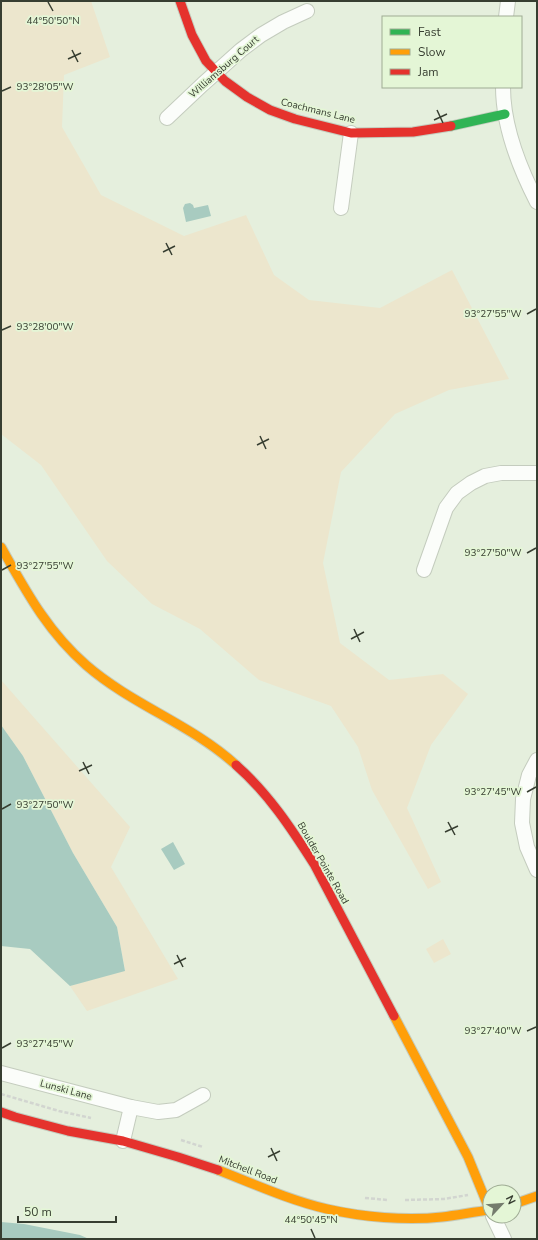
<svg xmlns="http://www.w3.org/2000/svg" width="538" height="1240" font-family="'Nunito Sans',sans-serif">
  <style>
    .green { fill: #ece6cd }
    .water { fill: #a8cbc0 }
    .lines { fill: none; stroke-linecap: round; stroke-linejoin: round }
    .street-casing { stroke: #c4ccbe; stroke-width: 16 }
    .fast-casing { stroke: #c4ccbe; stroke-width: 11 }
    .slow-casing { stroke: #c4ccbe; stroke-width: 11 }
    .jam-casing { stroke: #c4ccbe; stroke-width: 11 }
    .path { stroke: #d2d5d0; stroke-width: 2.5; stroke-dasharray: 4 2; stroke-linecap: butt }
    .street { stroke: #fbfdfa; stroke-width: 14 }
    .fast { stroke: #30b455; stroke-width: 9 }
    .slow { stroke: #ff9f0a; stroke-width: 9 }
    .jam { stroke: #e5322d; stroke-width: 9 }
    .ticks { fill: none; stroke: #373e31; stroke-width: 1.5 }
    .labels { text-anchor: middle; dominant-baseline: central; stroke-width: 3.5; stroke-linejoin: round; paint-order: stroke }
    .street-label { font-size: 10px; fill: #373e31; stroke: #e4f6d6 }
    .ticks-label { font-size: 10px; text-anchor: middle; fill: #373e31; stroke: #e4f6d6; stroke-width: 3.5; stroke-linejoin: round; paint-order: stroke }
  </style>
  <rect width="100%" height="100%" fill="#e5efdd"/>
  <g class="green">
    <path d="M 1,1 L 91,1 L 110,57 L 64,75 L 62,127 L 101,195 L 184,236 L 246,215 L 274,275 L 309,300 L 380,308 L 452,270 L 509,379 L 449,390 L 395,414 L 341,472 L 323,563 L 340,643 L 389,680 L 443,674 L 468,694 L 431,745 L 407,808 L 441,882 L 428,889 L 372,790 L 358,747 L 331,706 L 259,680 L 200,629 L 152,604 L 107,561 L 41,465 L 1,434 Z"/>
    <path d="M 1,680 L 130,827 L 111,867 L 178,979 L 87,1011 L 70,986 L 125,970 L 117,927 L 73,853 L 23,756 L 1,725 Z"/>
    <path d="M 443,939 L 451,954 L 434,963 L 426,949 Z"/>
  </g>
  <g class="water">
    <path d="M 190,203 L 193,205 L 194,208 L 208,205 L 211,216 L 186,222 L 183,208 L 185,204 Z"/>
    <path d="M 1,725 L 23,756 L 73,853 L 117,927 L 125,971 L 70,986 L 30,949 L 1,946 Z"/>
    <path d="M 173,842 L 185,864 L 174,870 L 161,849 Z"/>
    <path d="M 1,1222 L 24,1224 L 80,1235 L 89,1239 L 1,1239 Z"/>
  </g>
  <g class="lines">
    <defs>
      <g id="street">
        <path d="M 506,17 L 508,1"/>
        <path d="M 503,87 C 503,127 519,167 537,202"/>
        <path d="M 167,118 L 203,84 L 241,50 L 261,35 L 283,22 L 307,11"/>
        <path d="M 341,208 L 351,133"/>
        <path d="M 424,570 L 446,508 L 457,493 L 471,483 L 485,476 L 501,473 L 537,473"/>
        <path d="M 537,760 L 529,775 L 523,799 L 522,823 L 527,847 L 537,870"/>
        <path d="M 1,1073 L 131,1107 L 158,1112 L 176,1110 L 203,1095"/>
        <path d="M 123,1141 L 131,1107"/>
        <path d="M 493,1216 L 504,1239"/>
      </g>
      <path id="fast" d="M 451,126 L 505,114"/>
      <g id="slow">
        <path d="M 1,547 C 26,591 47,631 86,665 C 132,705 191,724 236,765"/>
        <path d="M 394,1016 L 468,1157 L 490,1211"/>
        <path d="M 218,1170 C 254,1184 289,1200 327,1209 C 362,1217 406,1221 442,1217 C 458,1215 474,1212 490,1210"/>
        <path d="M 514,1204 L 537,1196"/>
      </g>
      <g id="jam">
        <path d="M 180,1 L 192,35 L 206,61 L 225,81 L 247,97 L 270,110 L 295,119 L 351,133 L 413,132 L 451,126"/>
        <path d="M 236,765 C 268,793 291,828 314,864 L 394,1016"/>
        <path d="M 1,1112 L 15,1117 L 68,1131 L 123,1141 L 178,1157 L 218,1170"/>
      </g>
    </defs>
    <use href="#street" class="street-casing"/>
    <use href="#fast" class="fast-casing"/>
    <use href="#slow" class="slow-casing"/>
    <use href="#jam" class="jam-casing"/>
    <g class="path">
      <path d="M 1,1094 L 59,1111 L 91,1118"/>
      <path d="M 181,1140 L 203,1147"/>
      <path d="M 497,1191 L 508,1188"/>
      <path d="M 365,1198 L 388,1200"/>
      <path d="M 405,1200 L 444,1199 L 468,1195"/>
    </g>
    <use href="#street" class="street"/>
    <use href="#fast" class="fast"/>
    <use href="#slow" class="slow"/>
    <use href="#jam" class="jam"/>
  </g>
  <path class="ticks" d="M 48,2 L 53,11M 72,50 L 78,62M 68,59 L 81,53M 2,91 L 11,87M 437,110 L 443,123M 434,120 L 447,114M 166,243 L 172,255M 163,252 L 175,246M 527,314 L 536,309M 2,330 L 11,326M 260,436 L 266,449M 257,445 L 269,439M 527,553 L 536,548M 2,570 L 11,565M 354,629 L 360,642M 351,639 L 364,632M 83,762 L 89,774M 79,771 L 92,765M 527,792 L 536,787M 2,809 L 11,804M 448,822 L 455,835M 445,832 L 458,826M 177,955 L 183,967M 174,964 L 186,958M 527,1031 L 536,1027M 2,1048 L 11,1043M 271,1148 L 277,1161M 268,1157 L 280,1151M 311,1229 L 315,1238"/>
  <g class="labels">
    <g class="street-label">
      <text transform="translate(224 67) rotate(-41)">Williamsburg Court</text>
      <text transform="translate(318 111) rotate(14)">Coachmans Lane</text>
      <text transform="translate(323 863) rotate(60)">Boulder Pointe Road</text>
      <text transform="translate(66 1090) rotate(15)">Lunski Lane</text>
      <text transform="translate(248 1170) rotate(21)">Mitchell Road</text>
    </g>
  </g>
  <g class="ticks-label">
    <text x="53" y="24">44°50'50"N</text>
    <text x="45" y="90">93°28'05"W</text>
    <text x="493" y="317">93°27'55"W</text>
    <text x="45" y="330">93°28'00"W</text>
    <text x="493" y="556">93°27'50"W</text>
    <text x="45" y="569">93°27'55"W</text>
    <text x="493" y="795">93°27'45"W</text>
    <text x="45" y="808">93°27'50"W</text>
    <text x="493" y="1034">93°27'40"W</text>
    <text x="45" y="1047">93°27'45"W</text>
    <text x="311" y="1223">44°50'45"N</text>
  </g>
  <rect width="538" height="1240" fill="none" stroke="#373e31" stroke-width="4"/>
  <rect x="382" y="16" width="140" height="72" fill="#e4f6d6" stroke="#9fac94"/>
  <rect x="390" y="29" width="20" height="6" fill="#30b455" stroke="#9fac94"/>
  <text x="418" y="36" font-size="12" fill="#373e31">Fast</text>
  <rect x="390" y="49" width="20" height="6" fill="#ff9f0a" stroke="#9fac94"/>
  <text x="418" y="56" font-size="12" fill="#373e31">Slow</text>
  <rect x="390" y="69" width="20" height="6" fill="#e5322d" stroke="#9fac94"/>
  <text x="418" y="76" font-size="12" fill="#373e31">Jam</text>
  <g transform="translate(502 1204) rotate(64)"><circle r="19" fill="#e4f6d6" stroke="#9fac94"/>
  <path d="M0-3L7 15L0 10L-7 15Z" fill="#747c6d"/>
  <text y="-6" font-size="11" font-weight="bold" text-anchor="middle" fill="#373e31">N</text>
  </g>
  <path d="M18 1216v6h98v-6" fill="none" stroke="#373e31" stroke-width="2"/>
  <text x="24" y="1216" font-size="12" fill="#373e31" stroke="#e4f6d6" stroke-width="3" paint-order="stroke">50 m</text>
</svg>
